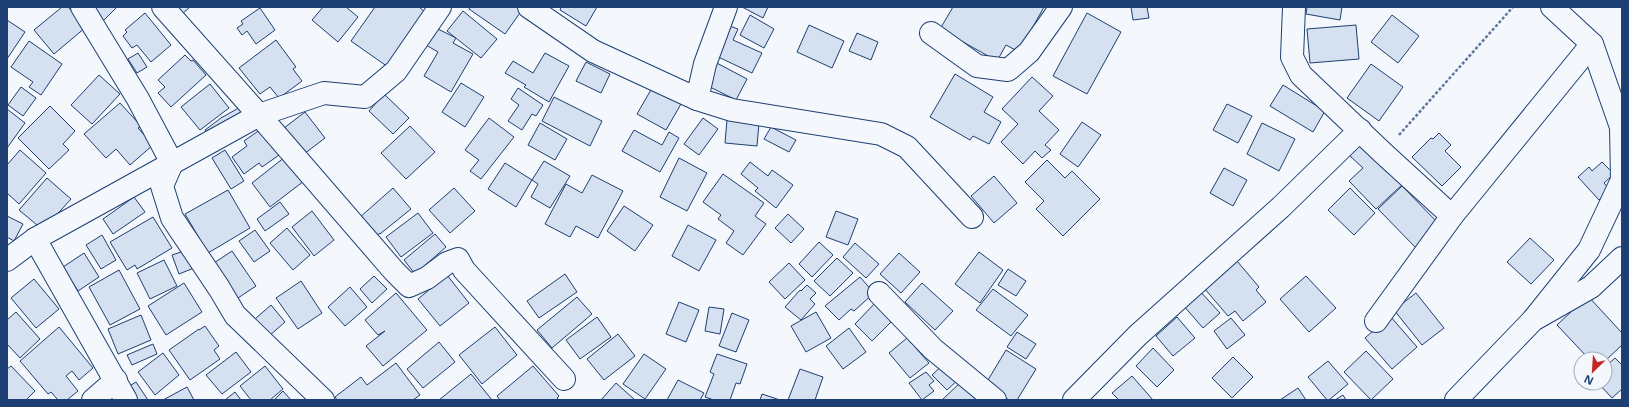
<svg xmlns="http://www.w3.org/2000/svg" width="1629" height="407" font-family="'Noto Sans',sans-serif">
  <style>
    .building { fill: #d5e0f0; stroke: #1d3f73 }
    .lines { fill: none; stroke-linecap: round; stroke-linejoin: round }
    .minor-casing { stroke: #1d3f73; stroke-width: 24 }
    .path { stroke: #5e769c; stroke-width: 2.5; stroke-dasharray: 3 2; stroke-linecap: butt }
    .minor { stroke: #f4f7fb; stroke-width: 22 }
  </style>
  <rect width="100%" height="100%" fill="#f4f7fb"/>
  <g class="building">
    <path d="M 62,7 L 68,7 L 86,27 L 54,54 L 34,30 Z"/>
    <path d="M 95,7 L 117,7 L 103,21 L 92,10 Z"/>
    <path d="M 175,7 L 190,7 L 182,14 Z"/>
    <path d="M 323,7 L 346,7 L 358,17 L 338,42 L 312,20 Z"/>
    <path d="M 375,7 L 419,7 L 426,13 L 388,67 L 351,41 Z"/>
    <path d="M 470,7 L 518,7 L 522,10 L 505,34 L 469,9 Z"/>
    <path d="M 561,7 L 597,7 L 586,26 L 560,10 Z"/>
    <path d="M 742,7 L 768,7 L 763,18 Z"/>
    <path d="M 953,7 L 1044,7 L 1019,52 L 1006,45 L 997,61 L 940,29 Z"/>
    <path d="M 1131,7 L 1147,7 L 1149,18 L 1133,20 Z"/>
    <path d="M 1307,7 L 1342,7 L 1340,20 L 1306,14 Z"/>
    <path d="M 260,8 L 275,30 L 256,44 L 247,31 L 242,35 L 237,28 L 243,24 L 241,21 Z"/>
    <path d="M 463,11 L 497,39 L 481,58 L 447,31 Z"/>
    <path d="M 145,13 L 171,45 L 151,62 L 137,45 L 132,48 L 123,36 L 127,32 L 125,30 Z"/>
    <path d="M 1087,13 L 1121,32 L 1087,94 L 1053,76 Z"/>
    <path d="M 750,15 L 774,29 L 764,48 L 740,35 Z"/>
    <path d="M 1392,15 L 1419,36 L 1398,63 L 1371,42 Z"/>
    <path d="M 7,20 L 25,32 L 7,59 Z"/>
    <path d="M 727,25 L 738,29 L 733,40 L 762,53 L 752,73 L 712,54 Z"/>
    <path d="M 809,25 L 844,41 L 832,68 L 797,52 Z"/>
    <path d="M 1356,25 L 1359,59 L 1310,63 L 1307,29 Z"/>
    <path d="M 436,28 L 456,38 L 453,43 L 473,54 L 451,92 L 424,76 L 438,52 L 426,45 Z"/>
    <path d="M 857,33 L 878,42 L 871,60 L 849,51 Z"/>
    <path d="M 276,40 L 296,67 L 293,69 L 302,81 L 279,98 L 270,87 L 260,94 L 239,68 Z"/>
    <path d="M 29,41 L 62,64 L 41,95 L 29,87 L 33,82 L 11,67 Z"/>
    <path d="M 138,53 L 147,67 L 137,73 L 128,59 Z"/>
    <path d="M 545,53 L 569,66 L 549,102 L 524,87 L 526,85 L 505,73 L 513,61 L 533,73 Z"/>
    <path d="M 185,55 L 191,61 L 193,60 L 206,75 L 171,107 L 158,93 L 165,87 L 158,80 Z"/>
    <path d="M 713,61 L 747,79 L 736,100 L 702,83 Z"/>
    <path d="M 586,62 L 610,74 L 601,93 L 576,81 Z"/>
    <path d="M 1371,64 L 1403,87 L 1379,121 L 1347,98 Z"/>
    <path d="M 955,74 L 993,97 L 984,112 L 1001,122 L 989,144 L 973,136 L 970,140 L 930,117 Z"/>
    <path d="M 99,75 L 120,94 L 92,124 L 71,105 Z"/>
    <path d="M 1032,77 L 1053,96 L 1039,111 L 1059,130 L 1045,145 L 1051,150 L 1042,158 L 1035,151 L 1023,164 L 1001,142 L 1018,124 L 1002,109 Z"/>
    <path d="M 461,83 L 484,97 L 465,127 L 442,112 Z"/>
    <path d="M 210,84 L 229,108 L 200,130 L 181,107 Z"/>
    <path d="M 1283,85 L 1325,111 L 1313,132 L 1270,106 Z"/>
    <path d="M 21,87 L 36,98 L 23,116 L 8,105 Z"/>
    <path d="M 518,88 L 543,105 L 536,116 L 532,114 L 522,130 L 508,121 L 519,105 L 511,99 Z"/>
    <path d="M 652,88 L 681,104 L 666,130 L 637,114 Z"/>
    <path d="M 384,94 L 409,118 L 393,134 L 369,111 Z"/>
    <path d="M 554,97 L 602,121 L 590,146 L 542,121 Z"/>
    <path d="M 120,103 L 141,126 L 138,128 L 153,145 L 130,165 L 116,149 L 106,158 L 84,134 Z"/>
    <path d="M 1227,104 L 1252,116 L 1238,143 L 1213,130 Z"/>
    <path d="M 50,106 L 75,131 L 63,144 L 69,150 L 49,169 L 18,138 Z"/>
    <path d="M 242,106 L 248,118 L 209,138 L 205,130 L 221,118 Z"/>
    <path d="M 7,109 L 25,123 L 7,148 Z"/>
    <path d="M 305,112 L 325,138 L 304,154 L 284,128 Z"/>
    <path d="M 489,118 L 514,137 L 481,179 L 470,171 L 479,160 L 465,150 Z"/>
    <path d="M 703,118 L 718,129 L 699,155 L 684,144 Z"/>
    <path d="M 727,120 L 759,123 L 757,146 L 725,143 Z"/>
    <path d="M 1082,122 L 1101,135 L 1078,167 L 1060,154 Z"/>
    <path d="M 540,123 L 567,139 L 555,160 L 528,145 Z"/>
    <path d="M 1262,123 L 1295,139 L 1279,171 L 1247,154 Z"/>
    <path d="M 410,126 L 435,152 L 406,179 L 381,153 Z"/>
    <path d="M 264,127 L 282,153 L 262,167 L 259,163 L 244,174 L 232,157 L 247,146 L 244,141 Z"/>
    <path d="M 771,127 L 796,140 L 789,152 L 764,139 Z"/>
    <path d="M 634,130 L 662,145 L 669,132 L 679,138 L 660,172 L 622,151 Z"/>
    <path d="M 1439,133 L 1451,145 L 1445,151 L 1461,167 L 1442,186 L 1412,157 L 1431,138 L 1433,139 Z"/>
    <path d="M 1362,142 L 1404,183 L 1376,209 L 1349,181 L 1363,168 L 1349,155 Z"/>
    <path d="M 20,150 L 46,173 L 19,204 L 7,193 L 7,165 Z"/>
    <path d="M 225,150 L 244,181 L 231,189 L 212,158 Z"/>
    <path d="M 285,157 L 304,181 L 270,207 L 252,183 Z"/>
    <path d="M 679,158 L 707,173 L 687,211 L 660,197 Z"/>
    <path d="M 1047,160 L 1065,178 L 1072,171 L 1100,199 L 1063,236 L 1036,209 L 1044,201 L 1025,182 Z"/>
    <path d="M 544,161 L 570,176 L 550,208 L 531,197 L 538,184 L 532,180 Z"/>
    <path d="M 750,162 L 768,176 L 772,170 L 793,185 L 776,208 L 755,191 L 758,188 L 741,174 Z"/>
    <path d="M 1602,162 L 1614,174 L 1604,183 L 1610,190 L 1599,200 L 1578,177 L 1589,167 L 1592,171 Z"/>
    <path d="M 505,163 L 532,180 L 516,207 L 488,189 Z"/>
    <path d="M 1224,168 L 1247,180 L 1233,206 L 1210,193 Z"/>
    <path d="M 723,174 L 764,203 L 755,216 L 766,224 L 743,255 L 726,243 L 734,231 L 718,219 L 721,215 L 703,202 Z"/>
    <path d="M 592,175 L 623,191 L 598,238 L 576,226 L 570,237 L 545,224 L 566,184 L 582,193 Z"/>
    <path d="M 994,176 L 1017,203 L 994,223 L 971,196 Z"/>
    <path d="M 47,178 L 71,199 L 43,230 L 19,210 Z"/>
    <path d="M 1402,186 L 1441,226 L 1417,249 L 1378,209 Z"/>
    <path d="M 393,188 L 411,209 L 380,234 L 380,233 L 375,237 L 359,218 Z"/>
    <path d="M 454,188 L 475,211 L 450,233 L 429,210 Z"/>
    <path d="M 1350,188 L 1375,213 L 1354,235 L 1328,210 Z"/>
    <path d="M 228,190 L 250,228 L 208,253 L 185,214 Z"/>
    <path d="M 134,197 L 145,212 L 113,234 L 103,219 Z"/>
    <path d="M 280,202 L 289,214 L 265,231 L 257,219 Z"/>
    <path d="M 624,206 L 653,225 L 635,251 L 607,231 Z"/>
    <path d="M 312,211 L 334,240 L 314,256 L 292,227 Z"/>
    <path d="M 836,211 L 858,219 L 848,245 L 826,237 Z"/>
    <path d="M 418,213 L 433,233 L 401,257 L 386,237 Z"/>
    <path d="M 788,214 L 804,229 L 791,243 L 775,228 Z"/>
    <path d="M 7,216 L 23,224 L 14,241 L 7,237 Z"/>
    <path d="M 153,217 L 172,248 L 137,269 L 135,265 L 127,270 L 110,242 Z"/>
    <path d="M 688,225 L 716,240 L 699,271 L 672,256 Z"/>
    <path d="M 287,228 L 310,255 L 293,270 L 270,243 Z"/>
    <path d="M 255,230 L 270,251 L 254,262 L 239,241 Z"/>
    <path d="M 435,234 L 446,247 L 415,274 L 404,260 Z"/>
    <path d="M 102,235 L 116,260 L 101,269 L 86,245 Z"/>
    <path d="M 1530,238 L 1554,260 L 1531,284 L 1507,262 Z"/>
    <path d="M 819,242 L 833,255 L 812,277 L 799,264 Z"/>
    <path d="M 855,243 L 879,264 L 866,278 L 843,257 Z"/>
    <path d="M 187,250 L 194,268 L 179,274 L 172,255 Z"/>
    <path d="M 232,251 L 256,286 L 235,300 L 211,265 Z"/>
    <path d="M 979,252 L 1003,270 L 980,303 L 955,284 Z"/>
    <path d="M 84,253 L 99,277 L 78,291 L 63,267 Z"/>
    <path d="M 899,253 L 920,272 L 901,293 L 880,274 Z"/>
    <path d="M 837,258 L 853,273 L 830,296 L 814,281 Z"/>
    <path d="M 164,260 L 177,286 L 150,299 L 137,273 Z"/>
    <path d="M 1237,261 L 1259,287 L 1256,290 L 1266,302 L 1243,321 L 1235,311 L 1228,316 L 1204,288 Z"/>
    <path d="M 789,263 L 805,280 L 785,299 L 769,282 Z"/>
    <path d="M 1008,269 L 1026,281 L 1016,296 L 998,285 Z"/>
    <path d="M 119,270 L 140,309 L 110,325 L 89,287 Z"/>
    <path d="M 565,274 L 577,292 L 539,318 L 527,301 Z"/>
    <path d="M 447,275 L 469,303 L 440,326 L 418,299 Z"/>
    <path d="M 374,276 L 387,289 L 372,303 L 360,289 Z"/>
    <path d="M 1306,276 L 1336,308 L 1309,332 L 1280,299 Z"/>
    <path d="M 860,277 L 874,293 L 854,311 L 851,309 L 839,320 L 825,306 Z"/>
    <path d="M 34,279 L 59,309 L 36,328 L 11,298 Z"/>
    <path d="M 301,281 L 322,313 L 298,329 L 276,298 Z"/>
    <path d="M 184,283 L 202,312 L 166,335 L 148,306 Z"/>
    <path d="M 922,283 L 953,311 L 935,330 L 905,302 Z"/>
    <path d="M 807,285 L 816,293 L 810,299 L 815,304 L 801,320 L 785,307 L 800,290 L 801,291 Z"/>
    <path d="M 350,287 L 367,307 L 345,326 L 328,307 Z"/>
    <path d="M 993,289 L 1028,315 L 1011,336 L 976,310 Z"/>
    <path d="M 1198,289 L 1220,313 L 1203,328 L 1182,304 Z"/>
    <path d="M 396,293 L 427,330 L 383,366 L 366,346 L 385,331 L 378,335 L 365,320 Z"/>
    <path d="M 1416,293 L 1444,328 L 1422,345 L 1394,310 Z"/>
    <path d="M 1588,296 L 1622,333 L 1622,345 L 1605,361 L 1605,359 L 1589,359 L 1557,325 Z"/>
    <path d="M 577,297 L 592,314 L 552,348 L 537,330 Z"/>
    <path d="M 877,301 L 895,318 L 872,341 L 855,324 Z"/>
    <path d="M 679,302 L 699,310 L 686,342 L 666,334 Z"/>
    <path d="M 271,305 L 285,322 L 269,336 L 255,319 Z"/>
    <path d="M 709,307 L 724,309 L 720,334 L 705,331 Z"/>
    <path d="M 16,312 L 40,339 L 20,358 L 7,344 L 7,320 Z"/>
    <path d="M 816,312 L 831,338 L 806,352 L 791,326 Z"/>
    <path d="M 732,313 L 749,320 L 736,352 L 719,346 Z"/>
    <path d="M 141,315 L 151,340 L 118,354 L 108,329 Z"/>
    <path d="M 1390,316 L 1417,347 L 1392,369 L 1365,338 Z"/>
    <path d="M 597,317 L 611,337 L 580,359 L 566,340 Z"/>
    <path d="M 1177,317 L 1195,338 L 1173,356 L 1156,336 Z"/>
    <path d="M 1231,318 L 1245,335 L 1227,349 L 1214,331 Z"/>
    <path d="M 205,326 L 219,346 L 214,350 L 220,359 L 190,380 L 169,350 L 199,329 L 199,330 Z"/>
    <path d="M 59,327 L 93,368 L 79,380 L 72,371 L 66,376 L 78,391 L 67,400 L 58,400 L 51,392 L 48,394 L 20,361 Z"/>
    <path d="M 495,327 L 517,355 L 482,384 L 459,355 Z"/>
    <path d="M 849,328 L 866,352 L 843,369 L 826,346 Z"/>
    <path d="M 1017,332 L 1036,344 L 1026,359 L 1007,347 Z"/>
    <path d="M 618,334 L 635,356 L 604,380 L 587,359 Z"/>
    <path d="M 907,338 L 929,363 L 910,378 L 889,353 Z"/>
    <path d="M 439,342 L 455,362 L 423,388 L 407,369 Z"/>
    <path d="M 153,344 L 157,354 L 132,365 L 127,355 Z"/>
    <path d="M 1153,348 L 1174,370 L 1157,387 L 1136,366 Z"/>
    <path d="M 1006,350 L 1036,369 L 1017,400 L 1009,400 L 985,385 Z"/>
    <path d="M 1366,351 L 1393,379 L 1371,400 L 1344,372 Z"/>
    <path d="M 236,352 L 251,372 L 222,394 L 206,375 Z"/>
    <path d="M 163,353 L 179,375 L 155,395 L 138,372 Z"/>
    <path d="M 644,354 L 666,369 L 645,399 L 623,384 Z"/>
    <path d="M 717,354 L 747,364 L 740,384 L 736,383 L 730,400 L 714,400 L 705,397 L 714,374 L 710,372 Z"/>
    <path d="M 1233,357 L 1253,377 L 1232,398 L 1212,378 Z"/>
    <path d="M 1615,358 L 1622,365 L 1622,389 L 1612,398 L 1598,383 L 1605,383 L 1605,367 Z"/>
    <path d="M 1328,361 L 1348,384 L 1329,400 L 1327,400 L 1308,377 Z"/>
    <path d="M 946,362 L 960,378 L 947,390 L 932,375 Z"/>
    <path d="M 396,363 L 420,395 L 413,400 L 337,400 L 335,397 L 361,377 L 367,385 Z"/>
    <path d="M 11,366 L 35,391 L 26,400 L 7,400 L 7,369 Z"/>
    <path d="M 265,366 L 283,389 L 270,400 L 251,400 L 240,386 Z"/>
    <path d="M 533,366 L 559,396 L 557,398 L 559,400 L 500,400 L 497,396 Z"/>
    <path d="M 800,369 L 823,377 L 815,400 L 788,400 Z"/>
    <path d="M 926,372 L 934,381 L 929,385 L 934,391 L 922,400 L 909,383 Z"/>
    <path d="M 471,374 L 492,400 L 439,400 Z"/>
    <path d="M 1132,376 L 1153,400 L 1119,400 L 1112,393 Z"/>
    <path d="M 678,380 L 704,393 L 700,400 L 667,400 Z"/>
    <path d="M 962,381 L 981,400 L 942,400 Z"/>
    <path d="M 136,382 L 148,400 L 129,400 L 123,390 Z"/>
    <path d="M 616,383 L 635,400 L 601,400 Z"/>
    <path d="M 187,387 L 194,400 L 163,400 Z"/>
    <path d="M 1298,388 L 1306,400 L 1280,400 Z"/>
    <path d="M 283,391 L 291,400 L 274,400 Z"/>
    <path d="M 235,392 L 241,400 L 225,400 Z"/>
    <path d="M 762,394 L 780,400 L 760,400 Z"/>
    <path d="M 1343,395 L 1346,400 L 1335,400 Z"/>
  </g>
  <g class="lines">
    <defs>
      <g id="minor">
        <path d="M 82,7 L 138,99 L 172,163 L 162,186 L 172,218 L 219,288 L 235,315 L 323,400"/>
        <path d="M 163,7 L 259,115 L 394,271 L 409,286 L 427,278 L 447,263 L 458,259 L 464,270 L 564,379"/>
        <path d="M 529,7 L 593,51 L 697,99 L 705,64 L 726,7"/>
        <path d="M 1294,7 L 1292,57 L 1301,75 L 1383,153 L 1452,216"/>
        <path d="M 931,33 L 977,66 L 1008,70 L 1029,52 L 1061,7"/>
        <path d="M 697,99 L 732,110 L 881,134 L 907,147 L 972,217"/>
        <path d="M 35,239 L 126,400"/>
        <path d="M 7,260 L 35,239 L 259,115 L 324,93 L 365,97 L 396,71 L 440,7"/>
        <path d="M 879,293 L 933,349 L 995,400"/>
        <path d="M 1533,320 L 1589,250 L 1622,180 L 1621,127 L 1592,44 L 1552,7"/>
        <path d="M 1376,321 L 1452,216 L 1592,44"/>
        <path d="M 93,400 L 116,380"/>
        <path d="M 1074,400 L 1138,335 L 1281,207 L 1360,130"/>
        <path d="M 1456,400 L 1533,320 L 1591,287 L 1622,258"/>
      </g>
    </defs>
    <use href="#minor" class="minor-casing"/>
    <path class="path" d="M 1399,135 L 1513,7"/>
    <use href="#minor" class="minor"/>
  </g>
  <rect width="1629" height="407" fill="none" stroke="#1d3f73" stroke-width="16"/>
  <g transform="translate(1593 371) rotate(205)"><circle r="19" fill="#f4f7fb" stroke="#9eadc5"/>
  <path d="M0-3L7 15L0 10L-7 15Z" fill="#c62828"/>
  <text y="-6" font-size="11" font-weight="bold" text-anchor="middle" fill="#1d3f73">N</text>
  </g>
</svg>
